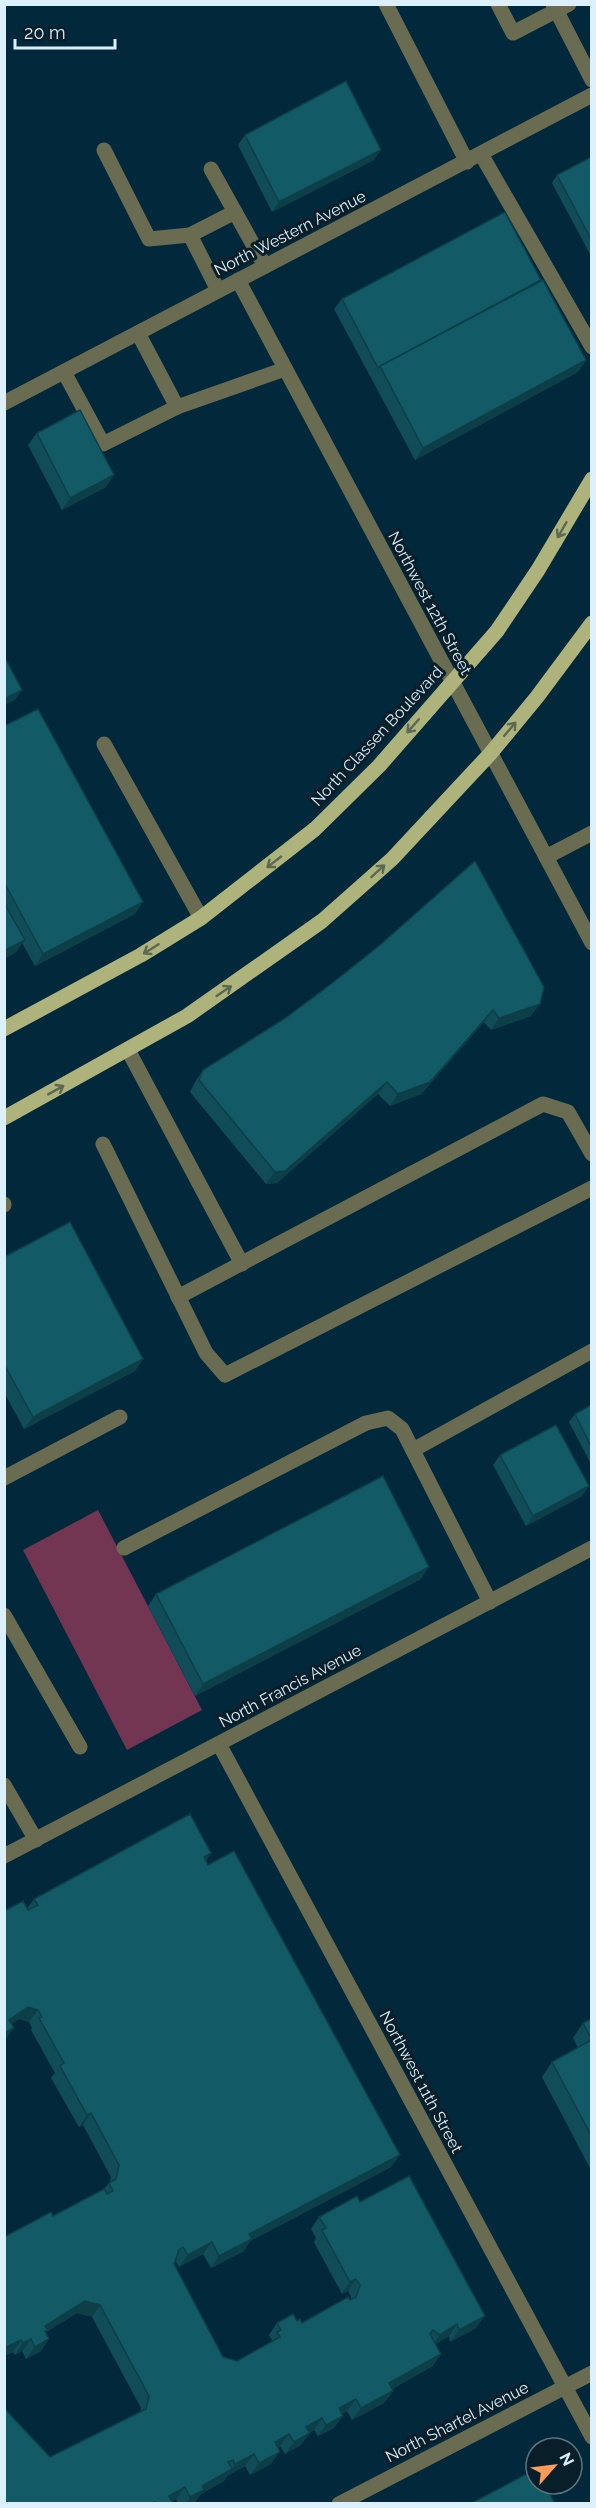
<svg xmlns="http://www.w3.org/2000/svg" width="596" height="2508" font-family="Raleway,sans-serif">
  <style>
    .green { fill: #723552 }
    .lines { fill: none; stroke-linecap: round; stroke-linejoin: round }
    .minor { stroke: #6a6c52; stroke-width: 15 }
    .major { stroke: #aeb37c; stroke-width: 15 }
    .wall { fill: #104d59 }
    .shaded-wall { fill: #0d3f48 }
    .building { fill: #135a67; stroke: #0d3f48; stroke-width: 1.5 }
    .oneway { stroke: #5b6953 }
    .labels { text-anchor: middle; dominant-baseline: central; stroke-width: 6; stroke-linejoin: round; paint-order: stroke }
    .street-label { font-size: 16px; fill: #dcf0fc; stroke: #081f2a }
  </style>
  <rect width="100%" height="100%" fill="#01293b"/>
  <path class="green" d="M 98,1510 L 202,1710 L 127,1750 L 23,1550 Z"/>
  <g class="lines">
    <g class="minor">
      <path d="M 386,4 L 467,162"/>
      <path d="M 498,4 L 513,33 L 569,4"/>
      <path d="M 553,4 L 592,80"/>
      <path d="M 104,150 L 149,239 L 190,235 L 218,290"/>
      <path d="M 481,154 L 592,347"/>
      <path d="M 211,169 L 235,212"/>
      <path d="M 190,235 L 235,212 L 265,266"/>
      <path d="M 238,280 L 592,943"/>
      <path d="M 138,333 L 177,407"/>
      <path d="M 64,372 L 103,444 L 177,407 L 285,369"/>
      <path d="M 4,403 L 592,95"/>
      <path d="M 104,744 L 201,918"/>
      <path d="M 546,857 L 592,833"/>
      <path d="M 128,1050 L 242,1264"/>
      <path d="M 103,1144 L 206,1353 L 225,1375 L 592,1188"/>
      <path d="M 4,1204 L 4,1205"/>
      <path d="M 178,1297 L 543,1104 L 568,1112 L 592,1154"/>
      <path d="M 413,1450 L 592,1351"/>
      <path d="M 4,1478 L 120,1417"/>
      <path d="M 124,1548 L 366,1423 L 388,1418 L 402,1429 L 490,1602"/>
      <path d="M 4,1615 L 80,1747"/>
      <path d="M 219,1744 L 592,2437"/>
      <path d="M 4,1785 L 36,1840"/>
      <path d="M 4,1856 L 592,1548"/>
      <path d="M 339,2504 L 592,2373"/>
    </g>
    <g class="major">
      <path d="M 4,1029 L 141,955 L 201,918 L 315,829 L 379,766 L 497,631 L 538,570 L 592,479"/>
      <path d="M 4,1118 L 187,1016 L 322,921 L 392,859 L 490,754 L 537,697 L 592,623"/>
    </g>
  </g>
  <g class="wall">
    <path d="M 245,135 L 374,160 L 272,212 L 238,145 Z"/>
    <path d="M 591,157 L 591,256 L 552,183 L 557,175 Z"/>
    <path d="M 541,280 L 586,360 L 578,372 L 415,460 L 334,309 L 342,299 Z"/>
    <path d="M 37,433 L 106,487 L 62,510 L 28,445 Z"/>
    <path d="M 4,726 L 135,914 L 35,966 L 22,943 L 16,952 L 4,959 Z"/>
    <path d="M 331,984 L 531,1016 L 491,1030 L 484,1022 L 421,1094 L 390,1106 L 378,1094 L 277,1183 L 266,1184 L 190,1092 L 195,1082 L 203,1070 L 284,1019 Z"/>
    <path d="M 4,1257 L 135,1371 L 24,1429 L 4,1392 Z"/>
    <path d="M 591,1405 L 591,1464 L 569,1422 L 575,1414 Z"/>
    <path d="M 500,1455 L 582,1496 L 526,1526 L 493,1465 Z"/>
    <path d="M 421,1579 L 195,1696 L 148,1606 L 156,1594 Z"/>
    <path d="M 211,1853 L 206,1861 L 391,2167 L 250,2241 L 244,2251 L 211,2268 L 203,2254 L 179,2267 L 175,2260 L 174,2264 L 223,2357 L 237,2361 L 270,2343 L 272,2340 L 269,2335 L 277,2323 L 297,2321 L 302,2323 L 351,2300 L 351,2297 L 348,2291 L 342,2294 L 314,2242 L 316,2238 L 311,2229 L 319,2217 L 360,2202 L 476,2328 L 450,2342 L 449,2336 L 436,2344 L 433,2366 L 392,2389 L 393,2391 L 384,2403 L 352,2420 L 347,2411 L 342,2414 L 334,2428 L 318,2436 L 314,2430 L 309,2433 L 301,2445 L 285,2454 L 280,2446 L 278,2448 L 271,2464 L 250,2475 L 245,2466 L 227,2476 L 224,2481 L 201,2494 L 195,2502 L 192,2504 L 178,2504 L 176,2499 L 172,2502 L 171,2504 L 4,2504 L 50,2457 L 140,2412 L 141,2408 L 92,2317 L 77,2313 L 46,2332 L 41,2351 L 26,2359 L 22,2351 L 15,2355 L 13,2352 L 4,2356 L 4,2237 L 53,2216 L 104,2189 L 110,2182 L 111,2177 L 83,2125 L 79,2127 L 51,2078 L 55,2073 L 31,2030 L 32,2028 L 29,2022 L 19,2019 L 12,2024 L 5,2040 L 27,1909 L 34,1899 Z"/>
    <path d="M 591,2019 L 591,2170 L 542,2077 L 552,2062 L 578,2048 L 573,2038 L 583,2023 Z"/>
  </g>
  <g class="shaded-wall">
    <path d="M 381,150 L 374,160 L 272,212 L 279,202 Z"/>
    <path d="M 586,360 L 578,372 L 415,460 L 423,448 Z"/>
    <path d="M 114,475 L 106,487 L 62,510 L 70,498 Z"/>
    <path d="M 22,690 L 15,700 L 4,705 L 4,699 Z"/>
    <path d="M 143,902 L 135,914 L 35,966 L 43,954 Z"/>
    <path d="M 25,940 L 16,952 L 4,959 L 4,951 Z"/>
    <path d="M 540,1004 L 531,1016 L 491,1030 L 499,1018 Z"/>
    <path d="M 493,1010 L 484,1022 L 421,1094 L 390,1106 L 398,1094 Z"/>
    <path d="M 387,1082 L 378,1094 L 277,1183 L 266,1184 L 275,1172 Z"/>
    <path d="M 143,1359 L 135,1371 L 24,1429 L 33,1417 Z"/>
    <path d="M 589,1486 L 582,1496 L 526,1526 L 533,1516 Z"/>
    <path d="M 429,1567 L 421,1579 L 195,1696 L 203,1684 Z"/>
    <path d="M 211,1853 L 203,1865 L 204,1857 Z"/>
    <path d="M 28,2007 L 38,2010 L 29,2022 L 19,2019 L 4,2029 L 9,2020 Z"/>
    <path d="M 14,2028 L 5,2040 L 4,2041 L 4,2033 Z"/>
    <path d="M 91,2113 L 83,2125 L 79,2127 L 87,2115 Z"/>
    <path d="M 400,2155 L 391,2167 L 250,2241 L 244,2251 L 211,2268 L 219,2256 L 249,2234 Z"/>
    <path d="M 212,2242 L 203,2254 L 179,2267 L 188,2255 Z"/>
    <path d="M 356,2279 L 348,2291 L 342,2294 L 350,2282 Z"/>
    <path d="M 85,2301 L 100,2305 L 92,2317 L 77,2313 L 37,2338 L 45,2326 Z"/>
    <path d="M 485,2316 L 476,2328 L 450,2342 L 459,2330 Z"/>
    <path d="M 457,2324 L 449,2336 L 431,2347 L 440,2335 Z"/>
    <path d="M 31,2339 L 22,2351 L 15,2355 L 23,2343 Z"/>
    <path d="M 49,2339 L 41,2351 L 26,2359 L 35,2347 Z"/>
    <path d="M 21,2340 L 13,2352 L 4,2356 L 4,2348 Z"/>
    <path d="M 441,2354 L 433,2366 L 380,2395 L 389,2383 Z"/>
    <path d="M 393,2391 L 384,2403 L 352,2420 L 361,2408 Z"/>
    <path d="M 356,2399 L 347,2411 L 330,2420 L 339,2408 Z"/>
    <path d="M 343,2416 L 334,2428 L 318,2436 L 326,2425 Z"/>
    <path d="M 322,2418 L 314,2430 L 298,2439 L 306,2427 Z"/>
    <path d="M 310,2433 L 301,2445 L 285,2454 L 294,2442 Z"/>
    <path d="M 289,2434 L 280,2446 L 266,2454 L 275,2442 Z"/>
    <path d="M 280,2452 L 271,2464 L 250,2475 L 259,2463 Z"/>
    <path d="M 254,2454 L 245,2466 L 227,2476 L 224,2481 L 201,2494 L 195,2502 L 192,2504 L 186,2504 L 190,2497 L 202,2486 L 232,2469 L 235,2464 Z"/>
    <path d="M 185,2487 L 176,2499 L 168,2504 L 169,2496 Z"/>
  </g>
  <g class="building">
    <path d="M 346,81 L 381,150 L 279,202 L 245,135 Z"/>
    <path d="M 591,157 L 591,239 L 557,175 Z"/>
    <path d="M 505,212 L 541,280 L 380,366 L 378,368 L 342,299 Z"/>
    <path d="M 543,280 L 586,360 L 423,448 L 380,366 Z"/>
    <path d="M 80,410 L 114,475 L 70,498 L 37,433 Z"/>
    <path d="M 4,656 L 22,690 L 4,699 Z"/>
    <path d="M 38,709 L 143,902 L 43,954 L 4,882 L 4,726 Z"/>
    <path d="M 475,861 L 544,987 L 540,1004 L 499,1018 L 493,1010 L 430,1082 L 398,1094 L 387,1082 L 285,1171 L 275,1172 L 199,1080 L 203,1070 L 284,1019 L 331,984 L 380,945 Z"/>
    <path d="M 4,903 L 25,940 L 4,951 Z"/>
    <path d="M 70,1222 L 143,1359 L 33,1417 L 4,1364 L 4,1257 Z"/>
    <path d="M 591,1405 L 591,1446 L 575,1414 Z"/>
    <path d="M 556,1425 L 589,1486 L 533,1516 L 500,1455 Z"/>
    <path d="M 383,1476 L 429,1567 L 203,1684 L 156,1594 Z"/>
    <path d="M 190,1814 L 211,1853 L 204,1857 L 208,1865 L 234,1851 L 400,2155 L 249,2234 L 252,2239 L 219,2256 L 212,2242 L 188,2255 L 183,2247 L 179,2250 L 174,2264 L 223,2357 L 237,2361 L 280,2337 L 277,2332 L 281,2330 L 277,2323 L 293,2314 L 297,2321 L 300,2319 L 302,2323 L 348,2297 L 350,2300 L 356,2297 L 360,2285 L 356,2279 L 350,2282 L 322,2230 L 326,2228 L 319,2217 L 357,2196 L 360,2202 L 409,2176 L 485,2316 L 459,2330 L 457,2324 L 440,2335 L 433,2330 L 430,2334 L 441,2354 L 389,2383 L 393,2391 L 361,2408 L 356,2399 L 339,2408 L 343,2416 L 326,2425 L 322,2418 L 306,2427 L 310,2433 L 294,2442 L 289,2434 L 275,2442 L 280,2452 L 259,2463 L 254,2454 L 235,2464 L 233,2460 L 228,2462 L 232,2469 L 202,2486 L 204,2490 L 190,2497 L 185,2487 L 169,2496 L 172,2502 L 170,2504 L 156,2504 L 155,2502 L 151,2504 L 4,2504 L 4,2408 L 50,2457 L 146,2409 L 149,2396 L 100,2305 L 85,2301 L 45,2326 L 48,2330 L 45,2331 L 49,2339 L 35,2347 L 31,2339 L 23,2343 L 21,2340 L 4,2348 L 4,2237 L 51,2212 L 53,2216 L 104,2189 L 107,2194 L 113,2191 L 109,2183 L 116,2179 L 119,2165 L 91,2113 L 87,2115 L 60,2066 L 64,2063 L 39,2018 L 42,2017 L 38,2010 L 28,2007 L 9,2020 L 14,2028 L 4,2033 L 4,1911 L 23,1901 L 28,1910 L 38,1905 L 34,1899 Z"/>
    <path d="M 591,2019 L 591,2038 L 583,2023 Z"/>
    <path d="M 591,2040 L 591,2135 L 552,2062 Z"/>
    <path d="M 536,2469 L 536,2484 L 545,2484 L 555,2504 L 470,2504 Z"/>
  </g>
  <defs><path id="oneway-shaft" d="M-6 0H5M1.5-3L5.5 0L1.5 3" fill="none" stroke-width="1.6" stroke-linecap="round" stroke-linejoin="round" transform="scale(1.5)"/></defs>
  <g class="oneway">
    <use href="#oneway-shaft" transform="translate(562 530) rotate(120)"/>
    <use href="#oneway-shaft" transform="translate(413 726) rotate(131)"/>
    <use href="#oneway-shaft" transform="translate(510 729) rotate(-50)"/>
    <use href="#oneway-shaft" transform="translate(274 862) rotate(142)"/>
    <use href="#oneway-shaft" transform="translate(378 871) rotate(-42)"/>
    <use href="#oneway-shaft" transform="translate(151 949) rotate(148)"/>
    <use href="#oneway-shaft" transform="translate(224 991) rotate(-34)"/>
    <use href="#oneway-shaft" transform="translate(56 1090) rotate(-29)"/>
  </g>
  <g class="labels">
    <g class="street-label">
      <text transform="translate(290 233) rotate(-27)">North Western Avenue</text>
      <text transform="translate(430 603) rotate(62)">Northwest 12th Street</text>
      <text transform="translate(377 736) rotate(-47)">North Classen Boulevard</text>
      <text transform="translate(290 1686) rotate(-28)">North Francis Avenue</text>
      <text transform="translate(421 2082) rotate(62)">Northwest 11th Street</text>
      <text transform="translate(457 2422) rotate(-27)">North Shartel Avenue</text>
    </g>
  </g>
  <rect width="596" height="2508" fill="none" stroke="#dcf0fc" stroke-width="12"/>
  <g transform="translate(554 2466) rotate(62)"><circle r="28" fill="#081f2a" stroke="#5d737e" stroke-width="1.5"/>
  <path d="M0-4.5L10 22L0 15L-10 22Z" fill="#ff9b59"/>
  <text y="-9" font-size="16" font-weight="bold" text-anchor="middle" fill="#dcf0fc">N</text>
  </g>
  <path d="M15 39v9h100v-9" fill="none" stroke="#dcf0fc" stroke-width="3"/>
  <text x="24" y="39" font-size="18" fill="#dcf0fc" stroke="#081f2a" stroke-width="4.5" paint-order="stroke">20 m</text>
</svg>
